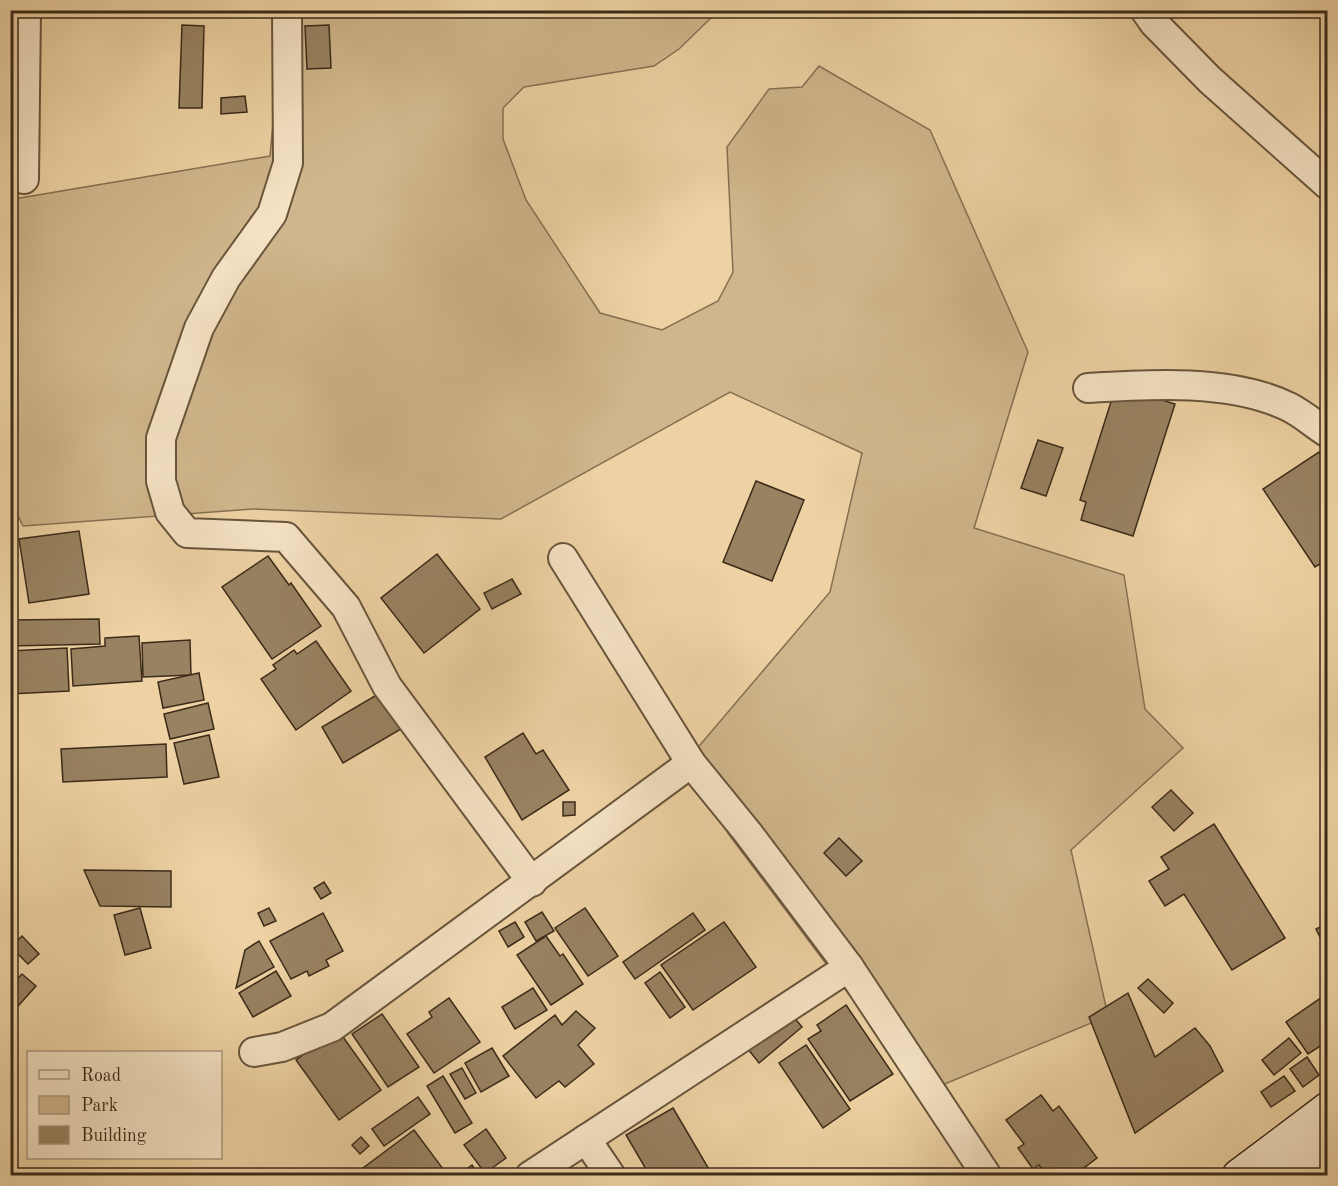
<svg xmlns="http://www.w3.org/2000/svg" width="1338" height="1186" font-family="'Old Standard TT',serif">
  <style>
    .green { fill: #d0b68c; stroke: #867052; stroke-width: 1.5 }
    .building { fill: #988261; stroke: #3b2b19; stroke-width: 1.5 }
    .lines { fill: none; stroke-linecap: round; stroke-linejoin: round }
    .street-casing { stroke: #68553c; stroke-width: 32 }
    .secondary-casing { stroke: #3b2b19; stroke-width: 36 }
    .street { stroke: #f4e2c3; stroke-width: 28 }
    .secondary { stroke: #f4e2c3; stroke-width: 33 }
  </style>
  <rect width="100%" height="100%" fill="#eed2a3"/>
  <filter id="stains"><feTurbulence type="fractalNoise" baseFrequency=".00333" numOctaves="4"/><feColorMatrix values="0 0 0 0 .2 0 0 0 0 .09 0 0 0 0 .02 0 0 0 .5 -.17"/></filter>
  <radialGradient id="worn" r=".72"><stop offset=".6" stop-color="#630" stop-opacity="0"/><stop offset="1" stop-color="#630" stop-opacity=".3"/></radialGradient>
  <path class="green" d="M 283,11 L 718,11 L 679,49 L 654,66 L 524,87 L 503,108 L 503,139 L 526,200 L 600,313 L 662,330 L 718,301 L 733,272 L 727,147 L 769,89 L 802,87 L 819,66 L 930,130 L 1028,352 L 974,528 L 1124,575 L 1145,709 L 1183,748 L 1071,850 L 1108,1016 L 923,1093 L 730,836 L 683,765 L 830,592 L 862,453 L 730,392 L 501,519 L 253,509 L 23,526 L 11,501 L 11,202 L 14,199 L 270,156 Z"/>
  <g class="building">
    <path d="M 182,25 L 204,26 L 202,108 L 179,108 Z"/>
    <path d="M 329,25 L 331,68 L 307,69 L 305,26 Z"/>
    <path d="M 245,96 L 247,112 L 221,114 L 221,98 Z"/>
    <path d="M 1116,386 L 1175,404 L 1133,536 L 1081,520 L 1086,502 L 1080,500 Z"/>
    <path d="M 1038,440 L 1063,448 L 1046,496 L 1021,488 Z"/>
    <path d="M 1319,452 L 1328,465 L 1328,559 L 1315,567 L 1263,489 Z"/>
    <path d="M 756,481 L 804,500 L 772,581 L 723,562 Z"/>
    <path d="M 79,531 L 89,594 L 29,603 L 19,539 Z"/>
    <path d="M 437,554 L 480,609 L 424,653 L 381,598 Z"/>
    <path d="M 268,556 L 289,585 L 291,583 L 321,626 L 272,659 L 222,587 Z"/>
    <path d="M 512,579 L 521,594 L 492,609 L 484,593 Z"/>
    <path d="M 99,619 L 100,644 L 10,646 L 10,620 Z"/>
    <path d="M 139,636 L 142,681 L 73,686 L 71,649 L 105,646 L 105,638 Z"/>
    <path d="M 190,640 L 191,675 L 143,677 L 142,643 Z"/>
    <path d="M 316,641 L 351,691 L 296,730 L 261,679 L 276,669 L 273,665 L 294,650 L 297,654 Z"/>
    <path d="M 67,648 L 69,691 L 10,694 L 10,651 Z"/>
    <path d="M 199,673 L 204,700 L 163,708 L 158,682 Z"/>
    <path d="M 380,693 L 401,729 L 343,763 L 322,727 Z"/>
    <path d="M 208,703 L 214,729 L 170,739 L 164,714 Z"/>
    <path d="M 523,733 L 536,754 L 543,750 L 569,790 L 522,820 L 485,757 Z"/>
    <path d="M 209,735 L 219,777 L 184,784 L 174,743 Z"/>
    <path d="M 166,744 L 167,777 L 63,782 L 61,749 Z"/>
    <path d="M 1171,790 L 1193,813 L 1174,831 L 1152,807 Z"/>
    <path d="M 563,802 L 575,802 L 575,815 L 563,816 Z"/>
    <path d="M 1214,824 L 1285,938 L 1232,970 L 1184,894 L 1165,906 L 1149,881 L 1169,869 L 1161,857 Z"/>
    <path d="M 839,838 L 862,861 L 846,876 L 824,853 Z"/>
    <path d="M 84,870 L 171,871 L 171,907 L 100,906 Z"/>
    <path d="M 324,882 L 331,893 L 321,899 L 314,888 Z"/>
    <path d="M 140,908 L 151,948 L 125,955 L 114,915 Z"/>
    <path d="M 269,908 L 276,921 L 264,926 L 258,913 Z"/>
    <path d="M 585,908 L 618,956 L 588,976 L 555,928 Z"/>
    <path d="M 542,912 L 554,931 L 536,941 L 525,922 Z"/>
    <path d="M 323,913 L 343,951 L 326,960 L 329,966 L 309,976 L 307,971 L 291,979 L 270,941 Z"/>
    <path d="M 693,913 L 705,930 L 635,979 L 623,962 Z"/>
    <path d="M 515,922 L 524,937 L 508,947 L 499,931 Z"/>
    <path d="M 724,922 L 756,967 L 693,1010 L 661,965 Z"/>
    <path d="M 1328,923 L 1328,953 L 1316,929 Z"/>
    <path d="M 22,936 L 39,954 L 28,964 L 11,947 Z"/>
    <path d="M 546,936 L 560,956 L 563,954 L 583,984 L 551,1005 L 517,955 Z"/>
    <path d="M 259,941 L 274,967 L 236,988 L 245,950 Z"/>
    <path d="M 276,971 L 291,996 L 253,1017 L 239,993 Z"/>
    <path d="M 660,972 L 685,1007 L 670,1018 L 645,983 Z"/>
    <path d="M 22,974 L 36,986 L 10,1015 L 10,987 Z"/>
    <path d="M 1148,979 L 1173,1003 L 1164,1013 L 1138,988 Z"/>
    <path d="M 533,988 L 547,1010 L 515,1029 L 502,1007 Z"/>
    <path d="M 1128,993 L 1155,1057 L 1195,1028 L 1210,1046 L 1223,1071 L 1135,1133 L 1089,1017 Z"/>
    <path d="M 1328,993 L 1328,1041 L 1308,1054 L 1286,1022 Z"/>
    <path d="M 449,998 L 480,1042 L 434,1073 L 407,1034 L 432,1017 L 429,1012 Z"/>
    <path d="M 846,1005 L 893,1074 L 850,1101 L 808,1039 L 821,1031 L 817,1025 Z"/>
    <path d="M 787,1009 L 802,1027 L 759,1063 L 744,1044 Z"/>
    <path d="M 576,1011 L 595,1028 L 578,1045 L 594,1064 L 565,1087 L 559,1081 L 536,1098 L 503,1056 L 555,1015 L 562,1025 Z"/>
    <path d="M 382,1014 L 419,1067 L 388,1087 L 352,1034 Z"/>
    <path d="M 338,1030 L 381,1090 L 339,1120 L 296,1060 Z"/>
    <path d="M 1289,1038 L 1301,1053 L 1274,1075 L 1262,1060 Z"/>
    <path d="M 806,1045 L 850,1109 L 823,1128 L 779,1063 Z"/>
    <path d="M 492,1048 L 509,1076 L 481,1092 L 465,1063 Z"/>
    <path d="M 1307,1057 L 1319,1075 L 1303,1087 L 1290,1069 Z"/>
    <path d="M 462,1068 L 476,1093 L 465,1099 L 450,1074 Z"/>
    <path d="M 443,1076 L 472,1123 L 455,1133 L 427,1086 Z"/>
    <path d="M 1284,1076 L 1295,1091 L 1271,1107 L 1261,1092 Z"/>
    <path d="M 1041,1095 L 1053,1111 L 1059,1106 L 1097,1158 L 1073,1176 L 1047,1176 L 1039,1165 L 1033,1169 L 1018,1148 L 1024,1144 L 1006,1120 Z"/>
    <path d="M 418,1097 L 430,1114 L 384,1146 L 372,1129 Z"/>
    <path d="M 673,1108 L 713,1176 L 650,1176 L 626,1135 Z"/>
    <path d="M 486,1129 L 506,1158 L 485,1173 L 464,1145 Z"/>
    <path d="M 414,1130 L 446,1173 L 442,1176 L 368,1176 L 363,1168 Z"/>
    <path d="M 361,1137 L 369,1146 L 360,1154 L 352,1145 Z"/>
    <path d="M 472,1165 L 479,1176 L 457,1176 Z"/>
  </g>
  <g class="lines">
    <defs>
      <g id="street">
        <path d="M 287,10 L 288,163 L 272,214 L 226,278 L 199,328 L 161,438 L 161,481 L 170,512 L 187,533 L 286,537 L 346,607 L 387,686 L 532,882"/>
        <path d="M 1145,10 L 1154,23 L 1210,80 L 1328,185"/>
        <path d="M 24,179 L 26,10"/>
        <path d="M 1088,388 C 1150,384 1232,379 1289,407 C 1303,414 1315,425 1328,433"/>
        <path d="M 563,558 L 691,763 L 748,833 L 849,967 L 987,1176"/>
        <path d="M 254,1052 L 282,1047 L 332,1027 L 691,763"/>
        <path d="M 586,1139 L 611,1176"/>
        <path d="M 530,1176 L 849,967"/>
      </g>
      <g id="secondary">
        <path d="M 1239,1176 L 1328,1109"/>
        <path d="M 1284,1176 L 1328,1144"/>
      </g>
    </defs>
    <use href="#street" class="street-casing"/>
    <use href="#secondary" class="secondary-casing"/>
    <use href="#street" class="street"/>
    <use href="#secondary" class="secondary"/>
  </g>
  <rect width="1338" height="1186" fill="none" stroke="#eed2a3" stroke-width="36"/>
  <rect x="12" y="12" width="1314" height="1162" fill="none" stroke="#3b2b19" stroke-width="3"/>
  <rect x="18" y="18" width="1302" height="1150" fill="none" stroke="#3b2b19" stroke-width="1.5"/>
  <rect x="27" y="1051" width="195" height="108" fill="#f4e2c3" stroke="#aa997f" stroke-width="1.5"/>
  <rect x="39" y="1070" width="30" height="9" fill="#f4e2c3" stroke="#aa997f" stroke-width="1.5"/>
  <text x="81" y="1081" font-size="18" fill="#3b2b19">Road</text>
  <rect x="39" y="1096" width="30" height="18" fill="#d0b68c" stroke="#aa997f" stroke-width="1.5"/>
  <text x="81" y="1111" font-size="18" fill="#3b2b19">Park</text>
  <rect x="39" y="1126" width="30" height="18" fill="#988261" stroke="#aa997f" stroke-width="1.5"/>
  <text x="81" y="1141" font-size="18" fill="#3b2b19">Building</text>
  <rect width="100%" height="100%" filter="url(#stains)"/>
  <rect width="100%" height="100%" fill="url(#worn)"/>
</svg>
